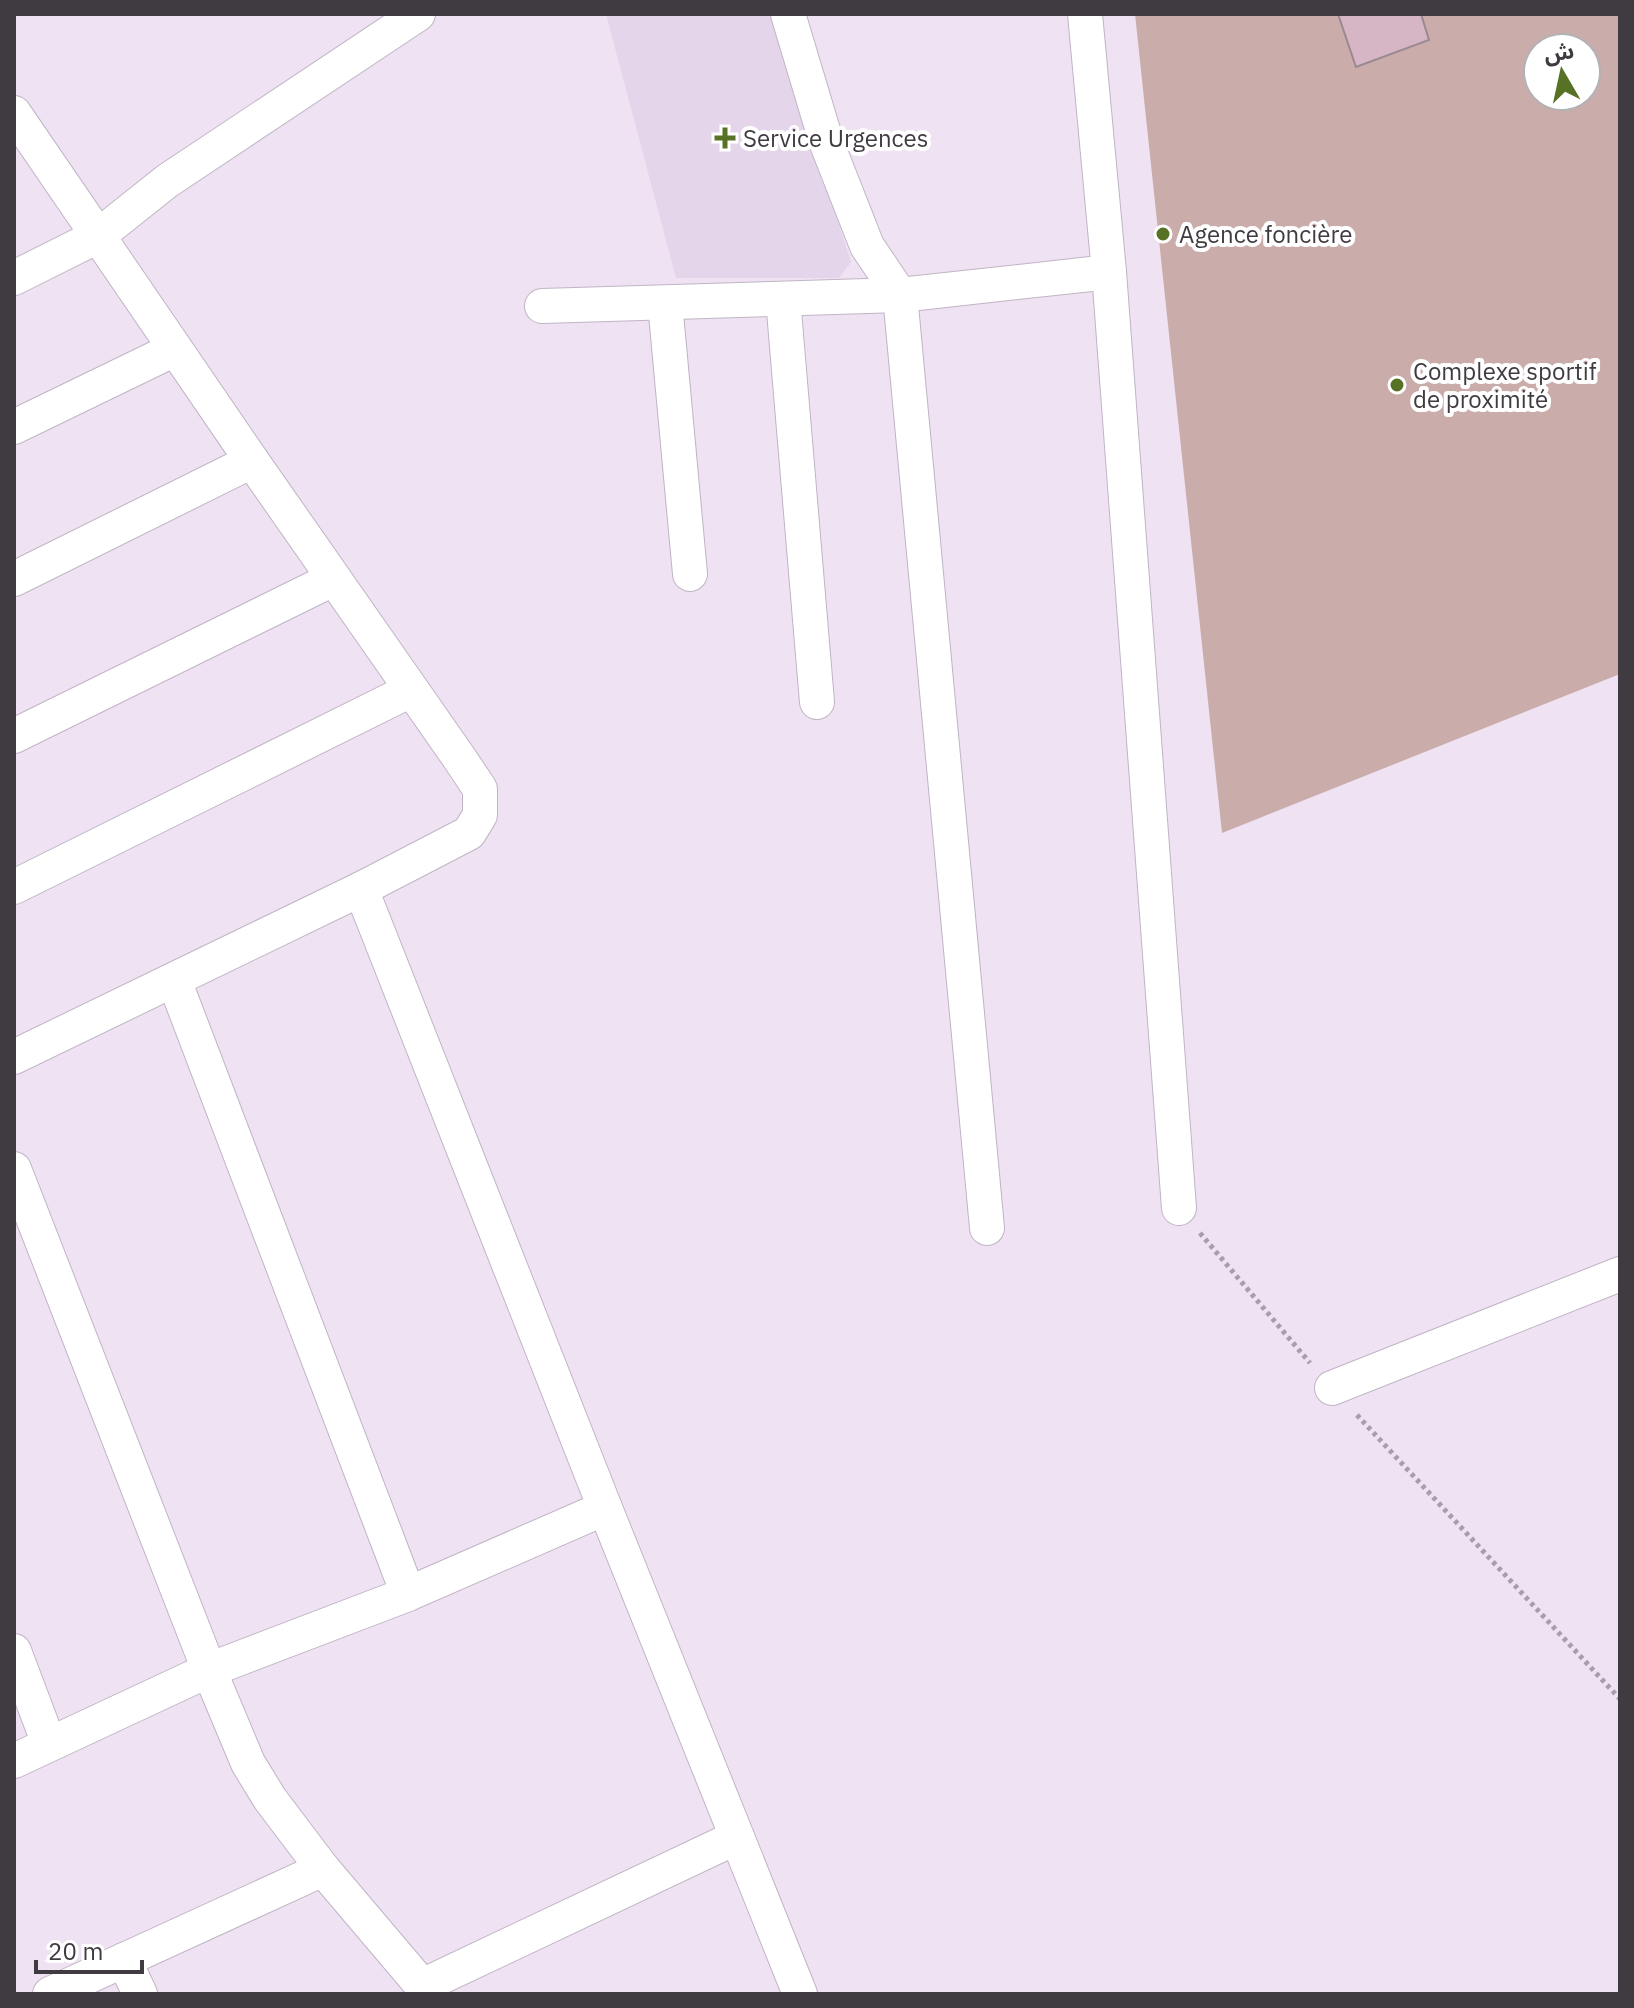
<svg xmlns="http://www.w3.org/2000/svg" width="1634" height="2008" font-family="'IBM Plex Sans','Noto Sans Arabic',sans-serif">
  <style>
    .built { fill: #e4d5eb }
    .green { fill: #caadaa; fill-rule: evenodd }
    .building { fill: #d6b5c4; stroke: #9b8991; stroke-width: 2 }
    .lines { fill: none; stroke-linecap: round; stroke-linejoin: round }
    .street-casing { stroke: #c0b5c5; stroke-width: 36 }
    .path { stroke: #a79eab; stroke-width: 5; stroke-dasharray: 4 4; stroke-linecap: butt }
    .street { stroke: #fff; stroke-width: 34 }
    .poi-dot { fill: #577225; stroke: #fff; stroke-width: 3 }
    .labels { text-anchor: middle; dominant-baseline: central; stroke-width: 8; stroke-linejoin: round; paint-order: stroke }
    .poi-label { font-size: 24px; fill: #3f3b41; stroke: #fff; text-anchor: start }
  </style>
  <rect width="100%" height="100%" fill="#eee2f3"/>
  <path class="built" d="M 606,14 L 771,14 L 851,262 L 839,278 L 676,278 Z"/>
  <path class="green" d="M 1135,14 L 1620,14 L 1620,674 L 1222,833 ZM 1538,48 L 1586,48 L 1586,96 L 1538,96 Z"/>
  <path class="building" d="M 1338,14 L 1421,14 L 1429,40 L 1356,67 Z"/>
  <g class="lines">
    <defs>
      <g id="street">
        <path d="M 788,14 L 827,144 L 867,246 L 900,295 L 987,1228"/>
        <path d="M 1085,14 L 1109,272 L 1179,1208"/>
        <path d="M 14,113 L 252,461 L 460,759 L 480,789 L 480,815 L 469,833 L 361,889 L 14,1057"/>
        <path d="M 14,278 L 98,236 L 167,181 L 418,14"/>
        <path d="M 783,299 L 817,702"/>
        <path d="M 665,303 L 690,574"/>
        <path d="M 542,306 L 900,295 L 1109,272"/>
        <path d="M 14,427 L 175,349"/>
        <path d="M 14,579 L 252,461"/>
        <path d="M 14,736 L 333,579"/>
        <path d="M 14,887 L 411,690"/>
        <path d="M 361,889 L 605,1508 L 800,1994"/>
        <path d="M 174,980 L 408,1594"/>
        <path d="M 14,1169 L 209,1670 L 248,1763 L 270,1799 L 323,1869 L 429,1994"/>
        <path d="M 1332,1388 L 1620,1274"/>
        <path d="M 14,1651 L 49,1744"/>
        <path d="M 14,1761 L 209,1670 L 408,1594 L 605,1508"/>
        <path d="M 124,1960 L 140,1994"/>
        <path d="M 422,1986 L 737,1837"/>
        <path d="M 50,1994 L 323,1869"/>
      </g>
    </defs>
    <use href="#street" class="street-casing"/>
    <g class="path">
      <path d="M 1200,1233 L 1310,1363"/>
      <path d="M 1357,1415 L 1620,1699"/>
    </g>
    <use href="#street" class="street"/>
  </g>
  <g class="poi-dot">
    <path d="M721 126h8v8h8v8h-8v8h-8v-8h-8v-8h8z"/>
    <circle cx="1163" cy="234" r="8"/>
    <circle cx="1397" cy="385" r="8"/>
  </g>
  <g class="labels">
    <g class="poi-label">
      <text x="743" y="138">Service Urgences</text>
      <text x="1179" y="234">Agence foncière</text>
      <text x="1413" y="371">Complexe sportif<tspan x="1413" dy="28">de proximité</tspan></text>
    </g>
  </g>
  <rect width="1634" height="2008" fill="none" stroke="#3f3b41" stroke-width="32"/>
  <g transform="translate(1562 72) rotate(351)"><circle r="38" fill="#ffffff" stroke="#b2b1b3" stroke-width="2"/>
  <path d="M0-6L14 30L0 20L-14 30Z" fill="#577225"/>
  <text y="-12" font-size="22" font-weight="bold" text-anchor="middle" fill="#3f3b41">ش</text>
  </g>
  <path d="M36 1960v12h106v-12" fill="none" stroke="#3f3b41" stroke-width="4"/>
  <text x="48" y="1960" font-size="24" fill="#3f3b41" stroke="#ffffff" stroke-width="6" paint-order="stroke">20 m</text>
</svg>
